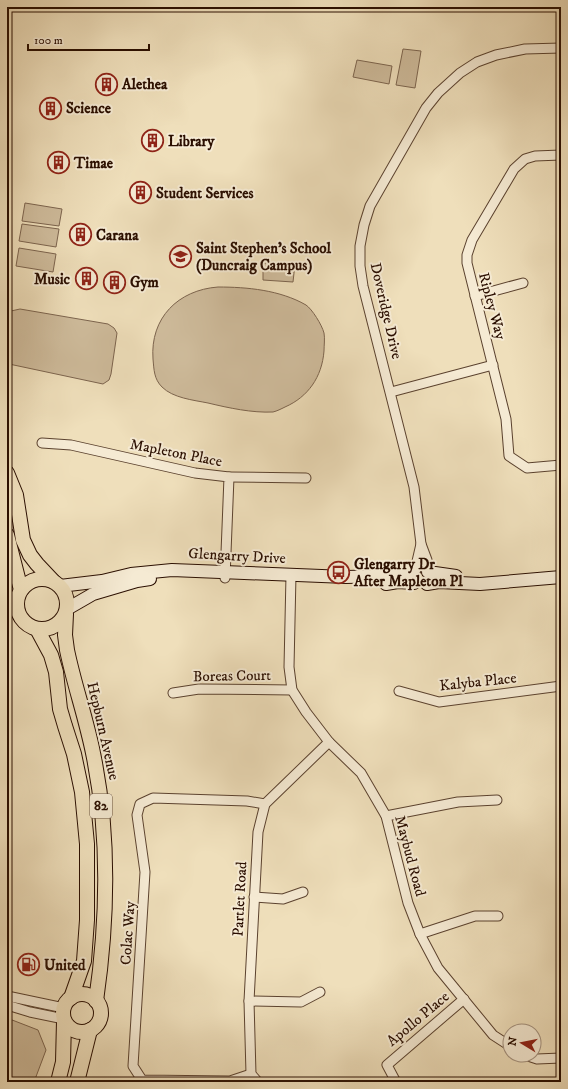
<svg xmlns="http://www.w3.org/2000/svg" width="568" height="1089" font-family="'IM FELL DW Pica',serif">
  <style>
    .green { fill: #cebb9b; stroke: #7c644e }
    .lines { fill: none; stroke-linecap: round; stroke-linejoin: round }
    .minor-casing { stroke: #5b422f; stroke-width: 11 }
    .secondary-casing { stroke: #2a0e00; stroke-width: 14 }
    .primary-casing { stroke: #2a0e00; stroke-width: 16 }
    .minor { stroke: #f5ead3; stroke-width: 9 }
    .secondary { stroke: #f5ead3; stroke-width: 12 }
    .primary { stroke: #efdfbb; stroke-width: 14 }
    .labels { text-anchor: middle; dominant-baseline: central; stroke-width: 4; stroke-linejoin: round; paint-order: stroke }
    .shield { fill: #f5ead3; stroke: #67503f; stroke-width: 1 }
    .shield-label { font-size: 14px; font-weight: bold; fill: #2a0e00 }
    .poi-label { font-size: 15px; font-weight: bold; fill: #2a0e00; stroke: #f5ead3; text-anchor: start }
    .street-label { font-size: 15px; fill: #2a0e00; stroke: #f5ead3 }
  </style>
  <rect width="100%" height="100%" fill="#efdfbb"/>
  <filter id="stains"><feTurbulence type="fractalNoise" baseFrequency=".005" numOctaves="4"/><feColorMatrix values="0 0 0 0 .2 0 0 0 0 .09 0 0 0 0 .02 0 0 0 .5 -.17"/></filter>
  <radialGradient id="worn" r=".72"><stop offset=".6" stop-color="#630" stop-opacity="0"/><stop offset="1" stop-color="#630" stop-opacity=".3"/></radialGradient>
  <g class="green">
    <path d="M 403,49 L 421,51 L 415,88 L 396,85 Z"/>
    <path d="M 357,60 L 392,66 L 389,84 L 353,77 Z"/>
    <path d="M 25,203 L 62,209 L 59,226 L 22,221 Z"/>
    <path d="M 22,224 L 59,229 L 56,247 L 19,241 Z"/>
    <path d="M 19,248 L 56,254 L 53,272 L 16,266 Z"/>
    <path d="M 263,263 L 295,264 L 293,282 L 263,280 Z"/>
    <path d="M 218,287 C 247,287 280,290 306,305 C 312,309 322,325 324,333 C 325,338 324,346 324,351 C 322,377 308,397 285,407 C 281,409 277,411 273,412 C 252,413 229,408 208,403 C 193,400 173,398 162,387 C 154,379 154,370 153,359 C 150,318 178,290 218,287 Z"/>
    <path d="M 20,309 L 108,324 L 114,328 L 117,333 L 111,374 L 109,380 L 103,384 L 9,364 L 7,363 L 7,316 L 11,311 Z"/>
    <path d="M 7,1018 L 38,1030 L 46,1050 L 34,1082 L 7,1082 Z"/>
  </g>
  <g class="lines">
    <defs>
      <g id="minor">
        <path d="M 561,155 L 535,156 L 525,159 L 514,169 L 472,240 L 467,255 L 467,263 L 506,419 L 509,456 L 527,468 L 561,465"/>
        <path d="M 475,296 L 523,283"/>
        <path d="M 391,392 L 493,365"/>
        <path d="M 42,443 L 71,445 L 195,473 L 229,477 L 225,578"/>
        <path d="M 229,477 L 306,478"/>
        <path d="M 415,570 L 421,544"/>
        <path d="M 427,571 L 427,560 L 421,544 L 414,487 L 363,286 L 360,266 L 360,246 L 364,225 L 370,206 L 426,108 L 438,93 L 460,73 L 477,62 L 496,55 L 525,49 L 561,48"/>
        <path d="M 291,575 L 289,667 L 292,690 L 306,712 L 329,742 L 361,773 L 386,816 L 408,903 L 420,934 L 438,968 L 493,1035 L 510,1046"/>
        <path d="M 399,691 L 439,702 L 561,686"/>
        <path d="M 173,693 L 199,689 L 292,690"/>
        <path d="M 386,816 L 458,802 L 497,800"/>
        <path d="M 254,897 L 283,899 L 303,892"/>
        <path d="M 420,934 L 475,916 L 498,916"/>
        <path d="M 7,996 L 64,1008"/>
        <path d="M 249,1001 L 301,1002 L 320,992"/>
        <path d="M 7,1005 L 30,1012 L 64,1019"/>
        <path d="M 525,1055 L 537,1059 L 561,1058"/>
        <path d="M 251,1074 L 230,1081 L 142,1080 L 133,1066 L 145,872 L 137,815 L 140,804 L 153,798 L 247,801 L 265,804"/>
        <path d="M 258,1082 L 251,1074 L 249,1001 L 258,832 L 265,804 L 329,742"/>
        <path d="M 396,1082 L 387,1065 L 464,999"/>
      </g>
      <g id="secondary">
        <path d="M 428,572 L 456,576"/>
        <path d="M 386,584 L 398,582 L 414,583"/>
        <path d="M 427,584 L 439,582 L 480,584 L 561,577"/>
        <path d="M 60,586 L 102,581 L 131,574 L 172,570 L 346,577 L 387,576 L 414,571"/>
        <path d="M 67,609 L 93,594 L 137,581 L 150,579"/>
      </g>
      <g id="primary">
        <path d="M 7,473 L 16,495 L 23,540 L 30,555 L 37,564 L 53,581"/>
        <path d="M 7,535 L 21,590"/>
        <circle cx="42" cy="604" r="25"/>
        <path d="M 66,614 L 65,635 L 67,650 C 74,684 86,718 93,753 C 110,835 108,918 96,1001"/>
        <path d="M 37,629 L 51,655 L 56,672 L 60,709 L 65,726 L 74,754 L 82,792 L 87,844 L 87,920 L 84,961 L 71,998"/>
        <circle cx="82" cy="1013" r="19"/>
        <path d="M 58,1082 L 63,1062 L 64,1021"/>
        <path d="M 77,1082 L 90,1030"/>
      </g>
    </defs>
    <use href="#minor" class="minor-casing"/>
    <use href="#secondary" class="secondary-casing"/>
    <use href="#primary" class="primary-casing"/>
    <use href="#minor" class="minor"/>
    <use href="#secondary" class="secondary"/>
    <use href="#primary" class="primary"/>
  </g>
  <defs>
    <symbol id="building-ring" viewBox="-11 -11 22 22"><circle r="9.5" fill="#f5ead3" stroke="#8f2418" stroke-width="1.5"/><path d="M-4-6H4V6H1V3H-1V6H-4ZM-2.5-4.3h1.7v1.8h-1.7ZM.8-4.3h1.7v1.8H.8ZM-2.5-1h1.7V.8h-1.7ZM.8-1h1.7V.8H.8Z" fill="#8f2418"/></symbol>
    <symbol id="school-ring" viewBox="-11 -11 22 22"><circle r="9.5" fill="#f5ead3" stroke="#8f2418" stroke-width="1.5"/><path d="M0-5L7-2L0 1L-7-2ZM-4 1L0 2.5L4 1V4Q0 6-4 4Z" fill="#8f2418"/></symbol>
    <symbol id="bus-ring" viewBox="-11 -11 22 22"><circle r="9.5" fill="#f5ead3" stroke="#8f2418" stroke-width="1.5"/><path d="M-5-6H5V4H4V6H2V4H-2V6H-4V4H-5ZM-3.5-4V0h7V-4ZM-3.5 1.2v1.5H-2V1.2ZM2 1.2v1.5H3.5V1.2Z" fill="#8f2418"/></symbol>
    <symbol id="fuel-ring" viewBox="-11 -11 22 22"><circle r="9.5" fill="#f5ead3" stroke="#8f2418" stroke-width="1.5"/><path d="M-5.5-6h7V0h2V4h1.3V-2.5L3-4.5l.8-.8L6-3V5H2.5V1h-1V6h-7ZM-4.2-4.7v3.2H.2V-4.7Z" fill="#8f2418"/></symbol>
  </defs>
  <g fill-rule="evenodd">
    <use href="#building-ring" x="94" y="72" width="25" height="25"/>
    <use href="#building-ring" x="38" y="96" width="25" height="25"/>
    <use href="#building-ring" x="140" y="128" width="25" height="25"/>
    <use href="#building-ring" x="46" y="150" width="25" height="25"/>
    <use href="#building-ring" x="128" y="180" width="25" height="25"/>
    <use href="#building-ring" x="68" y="222" width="25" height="25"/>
    <use href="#school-ring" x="168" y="244" width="25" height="25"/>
    <use href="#building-ring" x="74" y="266" width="25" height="25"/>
    <use href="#building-ring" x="102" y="270" width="25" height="25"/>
    <use href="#bus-ring" x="326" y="560" width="25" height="25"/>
    <use href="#fuel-ring" x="16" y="952" width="25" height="25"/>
  </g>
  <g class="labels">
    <rect class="shield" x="90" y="794" width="22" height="24" rx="3"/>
    <g class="shield-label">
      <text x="101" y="806">82</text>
    </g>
    <g class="poi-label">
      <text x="122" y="84">Alethea</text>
      <text x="66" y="108">Science</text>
      <text x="168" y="141">Library</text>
      <text x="74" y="163">Timae</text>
      <text x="156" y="193">Student Services</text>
      <text x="96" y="235">Carana</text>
      <text x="196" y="248">Saint Stephen's School<tspan x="196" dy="17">(Duncraig Campus)</tspan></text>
      <text x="70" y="279" text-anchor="end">Music</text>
      <text x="130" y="282">Gym</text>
      <text x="354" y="564">Glengarry Dr<tspan x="354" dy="17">After Mapleton Pl</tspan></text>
      <text x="44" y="965">United</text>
    </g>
    <g class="street-label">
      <text transform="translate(492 306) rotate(75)">Ripley Way</text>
      <text transform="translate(386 311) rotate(77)">Doveridge Drive</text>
      <text transform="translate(176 453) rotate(11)">Mapleton Place</text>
      <text transform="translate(237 556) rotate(3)">Glengarry Drive</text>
      <text transform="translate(232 676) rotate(-1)">Boreas Court</text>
      <text transform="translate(478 682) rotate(-6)">Kalyba Place</text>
      <text transform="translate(103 731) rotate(77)">Hepburn Avenue</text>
      <text transform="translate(410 856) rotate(75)">Maybud Road</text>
      <text transform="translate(240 899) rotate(-87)">Partlet Road</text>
      <text transform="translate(128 933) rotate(-86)">Colac Way</text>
      <text transform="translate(418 1019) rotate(-40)">Apollo Place</text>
    </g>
  </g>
  <rect width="568" height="1089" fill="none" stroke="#efdfbb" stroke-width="24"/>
  <rect x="8" y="8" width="552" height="1073" fill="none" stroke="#2a0e00" stroke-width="2"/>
  <rect x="12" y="12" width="544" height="1065" fill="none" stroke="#2a0e00"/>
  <g transform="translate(522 1043) rotate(280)"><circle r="19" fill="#f5ead3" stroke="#a4927f"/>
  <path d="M0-3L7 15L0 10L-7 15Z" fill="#8f2418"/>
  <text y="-6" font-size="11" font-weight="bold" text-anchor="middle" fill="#2a0e00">N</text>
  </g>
  <path d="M28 44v6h121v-6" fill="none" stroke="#2a0e00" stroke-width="2"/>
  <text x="34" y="44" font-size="12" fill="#2a0e00" stroke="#f5ead3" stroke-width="3" paint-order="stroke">100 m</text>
  <rect width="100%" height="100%" filter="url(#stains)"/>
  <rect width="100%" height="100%" fill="url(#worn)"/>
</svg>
